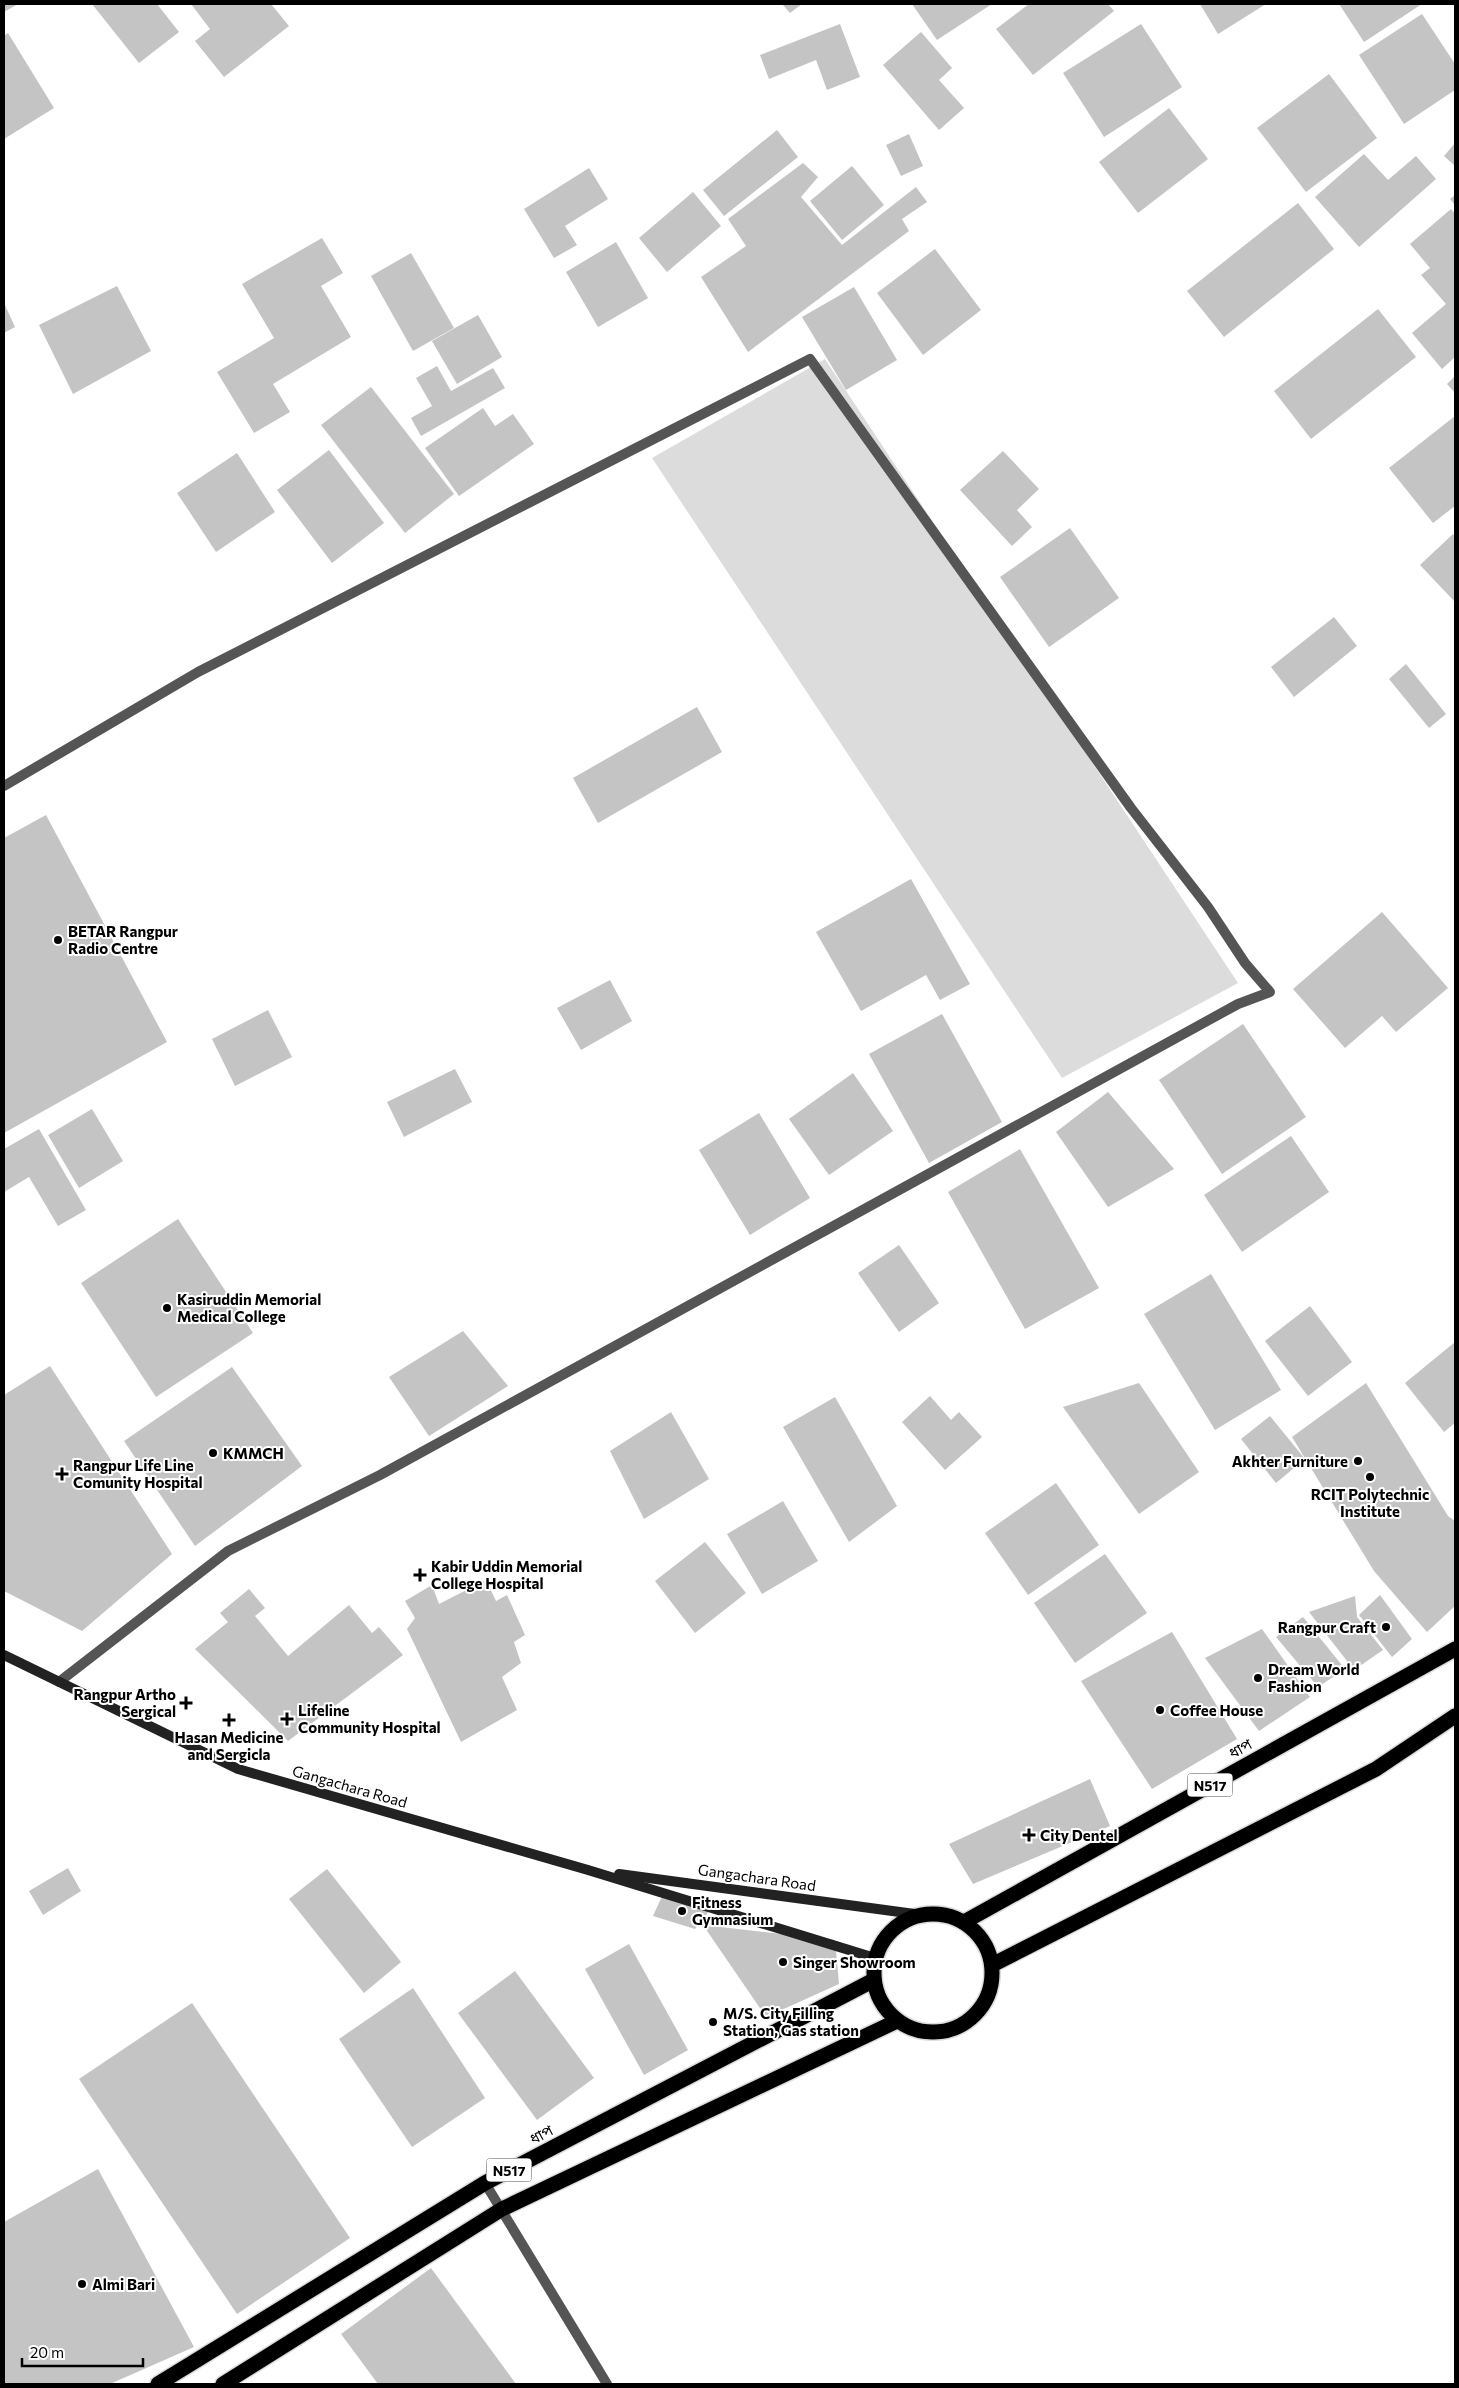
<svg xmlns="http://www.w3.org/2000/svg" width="1459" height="2388" font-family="Commissioner,'Noto Sans Bengali',sans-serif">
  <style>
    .green { fill: #dcdcdc }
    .building { fill: #c4c4c4 }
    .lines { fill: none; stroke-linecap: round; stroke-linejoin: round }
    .highway-casing { stroke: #dbdbdb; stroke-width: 18 }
    .street { stroke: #555; stroke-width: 10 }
    .secondary { stroke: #222; stroke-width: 10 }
    .highway { stroke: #000; stroke-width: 15 }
    .poi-dot { fill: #000; stroke: #fff; stroke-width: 2 }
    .labels { text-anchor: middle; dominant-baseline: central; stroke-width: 4; stroke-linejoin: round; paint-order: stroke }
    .shield { fill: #fff; stroke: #4c4c4c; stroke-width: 1 }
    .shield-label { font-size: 14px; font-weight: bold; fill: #000 }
    .poi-label { font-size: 15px; font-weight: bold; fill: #000; stroke: #fff; text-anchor: start }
    .street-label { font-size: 15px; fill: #000; stroke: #fff }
  </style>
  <rect width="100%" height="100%" fill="#fff"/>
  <path class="green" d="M 825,359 L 1238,983 L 1062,1078 L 652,458 Z"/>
  <g class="building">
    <path d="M 4,4 L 18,4 L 4,12 Z"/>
    <path d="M 92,4 L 157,4 L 179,32 L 139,63 Z"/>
    <path d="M 191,4 L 271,4 L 289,26 L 224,77 L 195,41 L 210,29 Z"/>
    <path d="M 782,4 L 802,4 L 790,13 Z"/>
    <path d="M 912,4 L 992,4 L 937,40 Z"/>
    <path d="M 1029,4 L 1108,4 L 1114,11 L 1033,75 L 996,29 Z"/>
    <path d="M 1200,4 L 1266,4 L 1218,34 Z"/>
    <path d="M 1339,4 L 1422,4 L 1364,42 Z"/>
    <path d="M 1422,14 L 1455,64 L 1455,90 L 1404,124 L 1359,55 Z"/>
    <path d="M 840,24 L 860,77 L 827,90 L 816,60 L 769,79 L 760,55 Z"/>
    <path d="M 1141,24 L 1182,87 L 1104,137 L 1063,73 Z"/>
    <path d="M 921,32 L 952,68 L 939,80 L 964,108 L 939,130 L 883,65 Z"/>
    <path d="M 8,33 L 54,108 L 4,139 L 4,36 Z"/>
    <path d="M 1329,74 L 1377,138 L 1306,192 L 1257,128 Z"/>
    <path d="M 1169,108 L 1208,159 L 1138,213 L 1099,162 Z"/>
    <path d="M 777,130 L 798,157 L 724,216 L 703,190 Z"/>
    <path d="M 909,134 L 923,166 L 901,176 L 886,145 Z"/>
    <path d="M 1455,143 L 1455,166 L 1444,156 Z"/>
    <path d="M 1364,154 L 1388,180 L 1416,156 L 1436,179 L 1359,247 L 1315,197 Z"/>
    <path d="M 803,163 L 818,177 L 801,197 L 842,245 L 916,187 L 927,202 L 902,219 L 909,231 L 748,352 L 701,277 L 746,246 L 728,219 Z"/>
    <path d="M 852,166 L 884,205 L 842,240 L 810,201 Z"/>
    <path d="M 589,168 L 608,199 L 565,226 L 577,245 L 554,258 L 524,209 Z"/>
    <path d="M 693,192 L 721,226 L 667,272 L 639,238 Z"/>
    <path d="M 1455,195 L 1455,205 L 1450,199 Z"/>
    <path d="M 1298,203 L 1334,249 L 1224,337 L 1187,291 Z"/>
    <path d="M 1451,209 L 1455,214 L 1455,357 L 1442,369 L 1412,333 L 1446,304 L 1421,275 L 1430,268 L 1410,244 Z"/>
    <path d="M 322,238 L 343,273 L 321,286 L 351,337 L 273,384 L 290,412 L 254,433 L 217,372 L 274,338 L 242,284 Z"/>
    <path d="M 616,242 L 648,298 L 598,327 L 566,272 Z"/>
    <path d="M 935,249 L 981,310 L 923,355 L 877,293 Z"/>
    <path d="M 411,253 L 454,328 L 413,351 L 371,276 Z"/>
    <path d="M 117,286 L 151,351 L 73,394 L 39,325 Z"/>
    <path d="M 854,287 L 897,360 L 846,390 L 802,317 Z"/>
    <path d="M 4,303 L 15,327 L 4,333 Z"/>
    <path d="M 1378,309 L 1416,357 L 1311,439 L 1274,391 Z"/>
    <path d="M 478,315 L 502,357 L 457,384 L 432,341 Z"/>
    <path d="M 437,366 L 451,391 L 493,368 L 505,388 L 421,436 L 411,418 L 432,406 L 416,378 Z"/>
    <path d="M 1455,376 L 1455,393 L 1447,384 Z"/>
    <path d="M 371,387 L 454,494 L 405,533 L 321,425 Z"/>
    <path d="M 483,408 L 495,426 L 513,414 L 534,444 L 459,496 L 425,448 Z"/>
    <path d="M 1455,416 L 1455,506 L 1433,523 L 1389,468 Z"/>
    <path d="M 329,450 L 384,523 L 332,563 L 277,490 Z"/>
    <path d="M 1003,451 L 1039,489 L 1017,510 L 1032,527 L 1012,546 L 960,490 Z"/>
    <path d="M 237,453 L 275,512 L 216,552 L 177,493 Z"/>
    <path d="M 1070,528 L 1119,598 L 1049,647 L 1000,577 Z"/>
    <path d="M 1453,534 L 1455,537 L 1455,602 L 1420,565 Z"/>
    <path d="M 1334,617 L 1357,646 L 1294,697 L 1271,667 Z"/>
    <path d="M 1406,664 L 1446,714 L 1429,728 L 1389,679 Z"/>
    <path d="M 697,707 L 722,752 L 598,823 L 573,778 Z"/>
    <path d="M 46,815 L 167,1042 L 4,1133 L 4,838 Z"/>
    <path d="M 911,879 L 970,984 L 940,1000 L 926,975 L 861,1011 L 816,932 Z"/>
    <path d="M 1382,912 L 1448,988 L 1396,1032 L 1382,1016 L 1345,1048 L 1293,989 Z"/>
    <path d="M 610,980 L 632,1021 L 581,1050 L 557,1008 Z"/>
    <path d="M 268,1010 L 292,1057 L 235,1086 L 212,1039 Z"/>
    <path d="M 942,1014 L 1002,1122 L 929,1163 L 869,1054 Z"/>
    <path d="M 1243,1024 L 1306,1117 L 1222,1174 L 1159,1080 Z"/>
    <path d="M 455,1069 L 472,1102 L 404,1137 L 387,1102 Z"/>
    <path d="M 853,1073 L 893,1131 L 829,1175 L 789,1119 Z"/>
    <path d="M 1108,1092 L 1174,1169 L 1108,1207 L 1056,1132 Z"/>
    <path d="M 92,1109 L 123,1161 L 79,1188 L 48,1135 Z"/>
    <path d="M 759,1113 L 810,1198 L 750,1235 L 699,1150 Z"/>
    <path d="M 39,1129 L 86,1210 L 58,1226 L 29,1177 L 4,1192 L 4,1149 Z"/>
    <path d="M 1291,1136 L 1329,1192 L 1242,1252 L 1204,1195 Z"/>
    <path d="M 1020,1149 L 1099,1288 L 1025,1329 L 948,1192 Z"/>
    <path d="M 178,1219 L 253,1333 L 156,1397 L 81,1283 Z"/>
    <path d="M 899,1245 L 939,1303 L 899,1332 L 858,1273 Z"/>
    <path d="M 1211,1274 L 1281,1390 L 1215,1430 L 1144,1314 Z"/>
    <path d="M 1310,1306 L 1352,1362 L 1308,1396 L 1265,1341 Z"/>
    <path d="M 463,1331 L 508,1386 L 429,1436 L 389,1377 Z"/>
    <path d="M 1455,1342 L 1455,1423 L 1444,1432 L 1405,1383 Z"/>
    <path d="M 50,1366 L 172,1554 L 82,1631 L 4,1591 L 4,1395 Z"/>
    <path d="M 232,1367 L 302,1466 L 195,1546 L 124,1441 Z"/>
    <path d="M 1139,1383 L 1199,1472 L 1139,1514 L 1063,1407 Z"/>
    <path d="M 1366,1383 L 1448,1516 L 1455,1521 L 1455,1606 L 1427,1632 L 1374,1571 L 1292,1437 Z"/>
    <path d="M 930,1396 L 951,1420 L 959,1412 L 982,1437 L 945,1470 L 902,1422 Z"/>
    <path d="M 835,1397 L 897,1506 L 849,1542 L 783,1427 Z"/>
    <path d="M 671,1412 L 709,1479 L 644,1519 L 610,1451 Z"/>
    <path d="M 1270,1416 L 1305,1459 L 1276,1483 L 1241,1439 Z"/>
    <path d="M 1056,1483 L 1099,1545 L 1028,1595 L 985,1533 Z"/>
    <path d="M 783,1501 L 818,1561 L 762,1594 L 727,1534 Z"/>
    <path d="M 705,1542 L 746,1593 L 695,1633 L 655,1581 Z"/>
    <path d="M 1105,1554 L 1147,1613 L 1075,1663 L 1034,1603 Z"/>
    <path d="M 486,1580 L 496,1601 L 507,1595 L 525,1635 L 514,1642 L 521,1663 L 502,1677 L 517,1710 L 461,1742 L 407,1629 L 415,1618 L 405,1601 L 432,1585 L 439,1604 Z"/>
    <path d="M 249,1589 L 265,1608 L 255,1616 L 288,1656 L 349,1605 L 372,1633 L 379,1627 L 403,1655 L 288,1741 L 195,1649 L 228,1622 L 220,1613 Z"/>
    <path d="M 1380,1595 L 1412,1639 L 1392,1657 L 1359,1615 Z"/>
    <path d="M 1355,1596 L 1357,1617 L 1383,1650 L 1354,1670 L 1309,1612 Z"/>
    <path d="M 1303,1617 L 1345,1669 L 1318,1687 L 1276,1637 Z"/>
    <path d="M 1262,1629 L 1310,1697 L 1259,1731 L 1205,1658 Z"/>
    <path d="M 1172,1632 L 1237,1739 L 1152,1789 L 1081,1681 Z"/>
    <path d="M 1090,1779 L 1110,1826 L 973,1884 L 949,1844 Z"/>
    <path d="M 68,1868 L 81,1891 L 43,1915 L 29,1891 Z"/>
    <path d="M 327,1869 L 401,1962 L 364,1993 L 289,1899 Z"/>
    <path d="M 663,1894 L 713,1906 L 695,1929 L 653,1916 Z"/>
    <path d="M 703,1925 L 835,1940 L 839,1984 L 766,2017 Z"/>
    <path d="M 629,1944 L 688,2050 L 644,2075 L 585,1969 Z"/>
    <path d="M 515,1971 L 594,2078 L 537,2120 L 458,2013 Z"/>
    <path d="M 413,1988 L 485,2098 L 412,2147 L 339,2039 Z"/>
    <path d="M 192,2003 L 350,2238 L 237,2314 L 79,2079 Z"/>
    <path d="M 98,2169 L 194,2347 L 110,2384 L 4,2384 L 4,2222 Z"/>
    <path d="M 431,2268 L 516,2384 L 378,2384 L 341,2334 Z"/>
  </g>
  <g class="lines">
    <defs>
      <g id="highway">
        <circle cx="933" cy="1973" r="59"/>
        <path d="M 964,1922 L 1455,1649"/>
        <path d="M 992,1965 L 1376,1769 L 1455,1716"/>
        <path d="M 158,2384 L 485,2183 L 874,1980"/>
        <path d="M 223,2384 L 502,2209 L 897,2021"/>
      </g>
    </defs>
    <use href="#highway" class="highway-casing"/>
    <g class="street">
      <path d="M 4,786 L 198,672 L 810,359 L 1131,808 L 1208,907 L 1245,963 L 1270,992 L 1238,1004 L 380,1475 L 228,1551 L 59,1682"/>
      <path d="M 485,2183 L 607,2384"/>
    </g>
    <g class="secondary">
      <path d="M 4,1655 L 238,1769 L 588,1870 L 875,1958"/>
      <path d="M 619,1874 L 922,1915"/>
    </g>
    <use href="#highway" class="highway"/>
  </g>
  <g class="poi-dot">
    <circle cx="58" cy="940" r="5"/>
    <circle cx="167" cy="1308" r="5"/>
    <circle cx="213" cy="1453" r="5"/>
    <circle cx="1358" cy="1461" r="5"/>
    <path d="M59.5 1466.5h5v5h5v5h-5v5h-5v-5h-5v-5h5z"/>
    <circle cx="1370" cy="1477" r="5"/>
    <path d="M417.5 1567.5h5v5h5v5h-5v5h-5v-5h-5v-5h5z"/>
    <circle cx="1386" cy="1627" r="5"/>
    <circle cx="1258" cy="1678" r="5"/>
    <path d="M183.5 1695.5h5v5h5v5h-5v5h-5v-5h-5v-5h5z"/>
    <circle cx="1160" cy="1710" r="5"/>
    <path d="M284.5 1711.5h5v5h5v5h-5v5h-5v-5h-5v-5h5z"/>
    <path d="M226.5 1712.5h5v5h5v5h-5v5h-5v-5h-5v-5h5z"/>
    <path d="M1026.5 1827.5h5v5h5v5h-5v5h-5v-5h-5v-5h5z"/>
    <circle cx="682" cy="1911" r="5"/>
    <circle cx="783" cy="1962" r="5"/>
    <circle cx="713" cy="2022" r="5"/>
    <circle cx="82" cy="2284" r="5"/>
  </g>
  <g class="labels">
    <g class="shield">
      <rect x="1187.5" y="1773.5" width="45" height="23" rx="4"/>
      <rect x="486.5" y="2158.5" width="45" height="23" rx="4"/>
    </g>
    <g class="shield-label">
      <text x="1210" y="1785">N517</text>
      <text x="509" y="2170">N517</text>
    </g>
    <g class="poi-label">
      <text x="68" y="931">BETAR Rangpur<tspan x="68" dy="17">Radio Centre</tspan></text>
      <text x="177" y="1299">Kasiruddin Memorial<tspan x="177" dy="17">Medical College</tspan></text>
      <text x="223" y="1453">KMMCH</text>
      <text x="1348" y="1461" text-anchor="end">Akhter Furniture</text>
      <text x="73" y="1465">Rangpur Life Line<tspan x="73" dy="17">Comunity Hospital</tspan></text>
      <text x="1370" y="1494" text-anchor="middle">RCIT Polytechnic<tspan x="1370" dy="17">Institute</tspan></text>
      <text x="431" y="1566">Kabir Uddin Memorial<tspan x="431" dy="17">College Hospital</tspan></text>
      <text x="1376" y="1627" text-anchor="end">Rangpur Craft</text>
      <text x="1268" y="1669">Dream World<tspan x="1268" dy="17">Fashion</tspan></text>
      <text x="176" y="1694" text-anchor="end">Rangpur Artho<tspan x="176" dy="17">Sergical</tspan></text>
      <text x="298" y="1710">Lifeline<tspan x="298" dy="17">Community Hospital</tspan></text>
      <text x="1170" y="1710">Coffee House</text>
      <text x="229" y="1737" text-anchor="middle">Hasan Medicine<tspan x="229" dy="17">and Sergicla</tspan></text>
      <text x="1040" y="1835">City Dentel</text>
      <text x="692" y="1902">Fitness<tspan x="692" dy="17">Gymnasium</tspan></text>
      <text x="793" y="1962">Singer Showroom</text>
      <text x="723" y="2013">M/S. City Filling<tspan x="723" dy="17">Station, Gas station</tspan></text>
      <text x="92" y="2284">Almi Bari</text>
    </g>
    <g class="street-label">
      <text transform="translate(1240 1748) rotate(-29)">ধাপ</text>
      <text transform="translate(350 1786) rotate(16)">Gangachara Road</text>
      <text transform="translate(757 1877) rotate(8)">Gangachara Road</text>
      <text transform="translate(541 2134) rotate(-28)">ধাপ</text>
    </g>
  </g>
  <rect width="1459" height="2388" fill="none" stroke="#000000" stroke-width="10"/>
  <path d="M22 2358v8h121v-8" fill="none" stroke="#000000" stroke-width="2.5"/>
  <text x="30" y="2358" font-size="15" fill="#000000" stroke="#ffffff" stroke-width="4" paint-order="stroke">20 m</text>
</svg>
